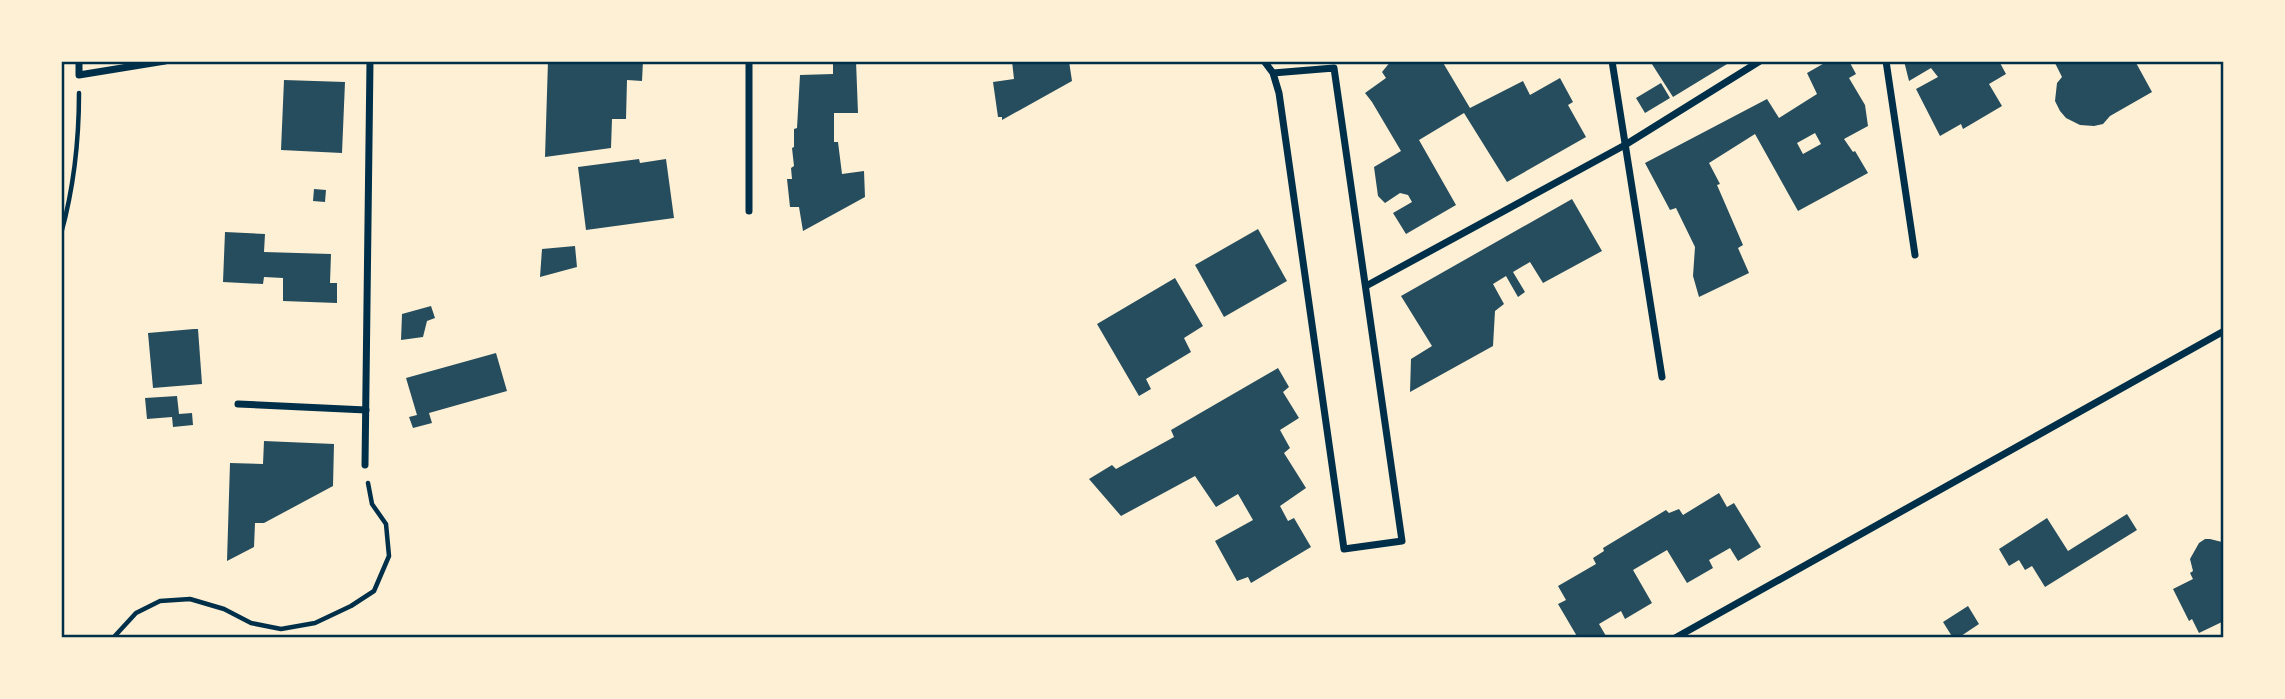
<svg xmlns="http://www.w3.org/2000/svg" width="2285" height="699" font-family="'Playfair Display',serif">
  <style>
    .building { fill: #264d5e; fill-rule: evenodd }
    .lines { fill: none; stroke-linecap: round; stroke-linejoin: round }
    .path { stroke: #003049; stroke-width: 4.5 }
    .minor { stroke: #003049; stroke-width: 7 }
    .neatline { fill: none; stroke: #003049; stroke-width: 2.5 }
  </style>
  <rect width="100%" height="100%" fill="#fdf0d5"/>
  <g class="building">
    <path d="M 548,61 L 643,61 L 642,81 L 627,80 L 626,119 L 612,119 L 611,148 L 545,157 Z"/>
    <path d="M 833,61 L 856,61 L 858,113 L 834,113 L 834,142 L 838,142 L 842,174 L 864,171 L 865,197 L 803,231 L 799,207 L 790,207 L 787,179 L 792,179 L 791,168 L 794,166 L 792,148 L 794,147 L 794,129 L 797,128 L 800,75 L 833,74 Z"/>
    <path d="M 1012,61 L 1069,61 L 1072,81 L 1002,120 L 1002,117 L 998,117 L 993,82 L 1014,79 Z"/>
    <path d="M 1391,61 L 1442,61 L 1470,108 L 1523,81 L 1530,95 L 1560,78 L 1573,102 L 1568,105 L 1586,137 L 1507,182 L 1464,113 L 1419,140 L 1456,205 L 1406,234 L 1393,213 L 1412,202 L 1408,195 L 1400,193 L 1385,203 L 1378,196 L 1374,167 L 1401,151 L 1372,102 L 1365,93 L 1386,78 L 1382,72 Z"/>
    <path d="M 1650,61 L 1732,61 L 1673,97 Z"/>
    <path d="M 1828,61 L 1849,61 L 1856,74 L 1849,78 L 1865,105 L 1868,126 L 1844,139 L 1853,152 L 1855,151 L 1868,173 L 1798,211 L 1755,134 L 1709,163 L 1720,184 L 1717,185 L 1743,245 L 1738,248 L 1749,273 L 1699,297 L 1693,276 L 1695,247 L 1676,208 L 1670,210 L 1645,163 L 1767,99 L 1779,118 L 1817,94 L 1807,73 ZM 1815,133 L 1821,144 L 1803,154 L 1797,143 Z"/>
    <path d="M 1904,61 L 1999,61 L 2006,74 L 1989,84 L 2002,106 L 1963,129 L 1961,124 L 1940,136 L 1916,89 L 1938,77 L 1931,68 L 1909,81 Z"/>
    <path d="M 2054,61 L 2135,61 L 2152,92 L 2110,116 L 2103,124 L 2094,126 L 2080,125 L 2066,118 L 2060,111 L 2055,101 L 2057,83 L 2062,77 Z"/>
    <path d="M 284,80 L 345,82 L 342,153 L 281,150 Z"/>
    <path d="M 1661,83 L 1670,98 L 1645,113 L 1636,98 Z"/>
    <path d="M 639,159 L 640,163 L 666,159 L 674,218 L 586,230 L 578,167 Z"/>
    <path d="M 314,189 L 326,190 L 325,202 L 313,201 Z"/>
    <path d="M 1572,199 L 1602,251 L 1543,283 L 1530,262 L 1513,272 L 1525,292 L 1518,297 L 1506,276 L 1493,284 L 1504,304 L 1495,311 L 1493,346 L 1410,392 L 1411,359 L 1432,346 L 1401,296 Z"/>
    <path d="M 1258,229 L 1287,281 L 1224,317 L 1195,265 Z"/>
    <path d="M 225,232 L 265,234 L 264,252 L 331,254 L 330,283 L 337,283 L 337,303 L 283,301 L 283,278 L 264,277 L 263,284 L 223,282 Z"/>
    <path d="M 575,246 L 577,267 L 540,277 L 542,249 Z"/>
    <path d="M 1175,278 L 1203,326 L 1184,338 L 1191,352 L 1146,379 L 1151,389 L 1139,396 L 1097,324 Z"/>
    <path d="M 431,306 L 435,318 L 427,321 L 423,337 L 401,340 L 402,314 Z"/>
    <path d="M 194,329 L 198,329 L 202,384 L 153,388 L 148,333 Z"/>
    <path d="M 496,353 L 507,391 L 429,413 L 432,423 L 413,428 L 409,417 L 417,415 L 406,378 Z"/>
    <path d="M 1278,368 L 1289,387 L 1283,392 L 1299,418 L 1280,430 L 1290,448 L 1284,453 L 1306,488 L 1280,506 L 1288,521 L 1294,518 L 1311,547 L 1251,583 L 1248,577 L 1237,581 L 1215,541 L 1253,520 L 1238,494 L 1216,507 L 1195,476 L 1121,516 L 1089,479 L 1112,465 L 1116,469 L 1174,437 L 1171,430 Z"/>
    <path d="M 177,396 L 179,414 L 192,413 L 193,425 L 173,427 L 172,417 L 147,419 L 145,398 Z"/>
    <path d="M 264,441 L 334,444 L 333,486 L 264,523 L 255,523 L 254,547 L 227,561 L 230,463 L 263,464 Z"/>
    <path d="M 1719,493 L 1727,507 L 1734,503 L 1761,547 L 1738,561 L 1730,548 L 1709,560 L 1713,568 L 1687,583 L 1667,550 L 1633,570 L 1652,603 L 1625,619 L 1621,611 L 1599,624 L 1606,636 L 1603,638 L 1578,638 L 1558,604 L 1566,600 L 1558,586 L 1596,564 L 1593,558 L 1604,551 L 1603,548 L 1666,510 L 1669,513 L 1679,509 L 1683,515 Z"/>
    <path d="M 2127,514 L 2137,530 L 2045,587 L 2032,566 L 2025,570 L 2019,560 L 2009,566 L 1999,549 L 2047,518 L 2068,551 Z"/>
    <path d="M 2205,539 L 2210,539 L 2222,542 L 2224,545 L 2224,621 L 2199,633 L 2192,619 L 2189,621 L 2173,589 L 2193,579 L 2190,573 L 2193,571 L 2190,559 L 2199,543 Z"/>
    <path d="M 1968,606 L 1979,624 L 1958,638 L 1953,638 L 1943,622 Z"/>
  </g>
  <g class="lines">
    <g class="path">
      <path d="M 61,234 C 74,187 79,141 79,93"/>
      <path d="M 113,638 L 136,613 L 160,601 L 190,599 L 224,609 L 251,623 L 281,629 L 315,623 L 351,606 L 374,591 L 389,556 L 386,524 L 372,504 L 368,483"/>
    </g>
    <g class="minor">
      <path d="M 79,61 L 79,75 L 165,61"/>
      <path d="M 1264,61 L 1273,73 L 1279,93 L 1344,549 L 1402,541 L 1334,68 L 1273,73"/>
      <path d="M 1612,61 L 1662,377"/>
      <path d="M 1886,61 L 1915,255"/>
      <path d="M 749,211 L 749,61"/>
      <path d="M 1366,286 L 1625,145 L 1760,61"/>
      <path d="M 238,404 L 366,410"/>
      <path d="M 365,465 L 370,61"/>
      <path d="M 1675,638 L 2224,331"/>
    </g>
  </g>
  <rect width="2285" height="699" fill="none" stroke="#fdf0d5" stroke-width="126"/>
  <rect x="63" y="63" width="2159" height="573" class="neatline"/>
</svg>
